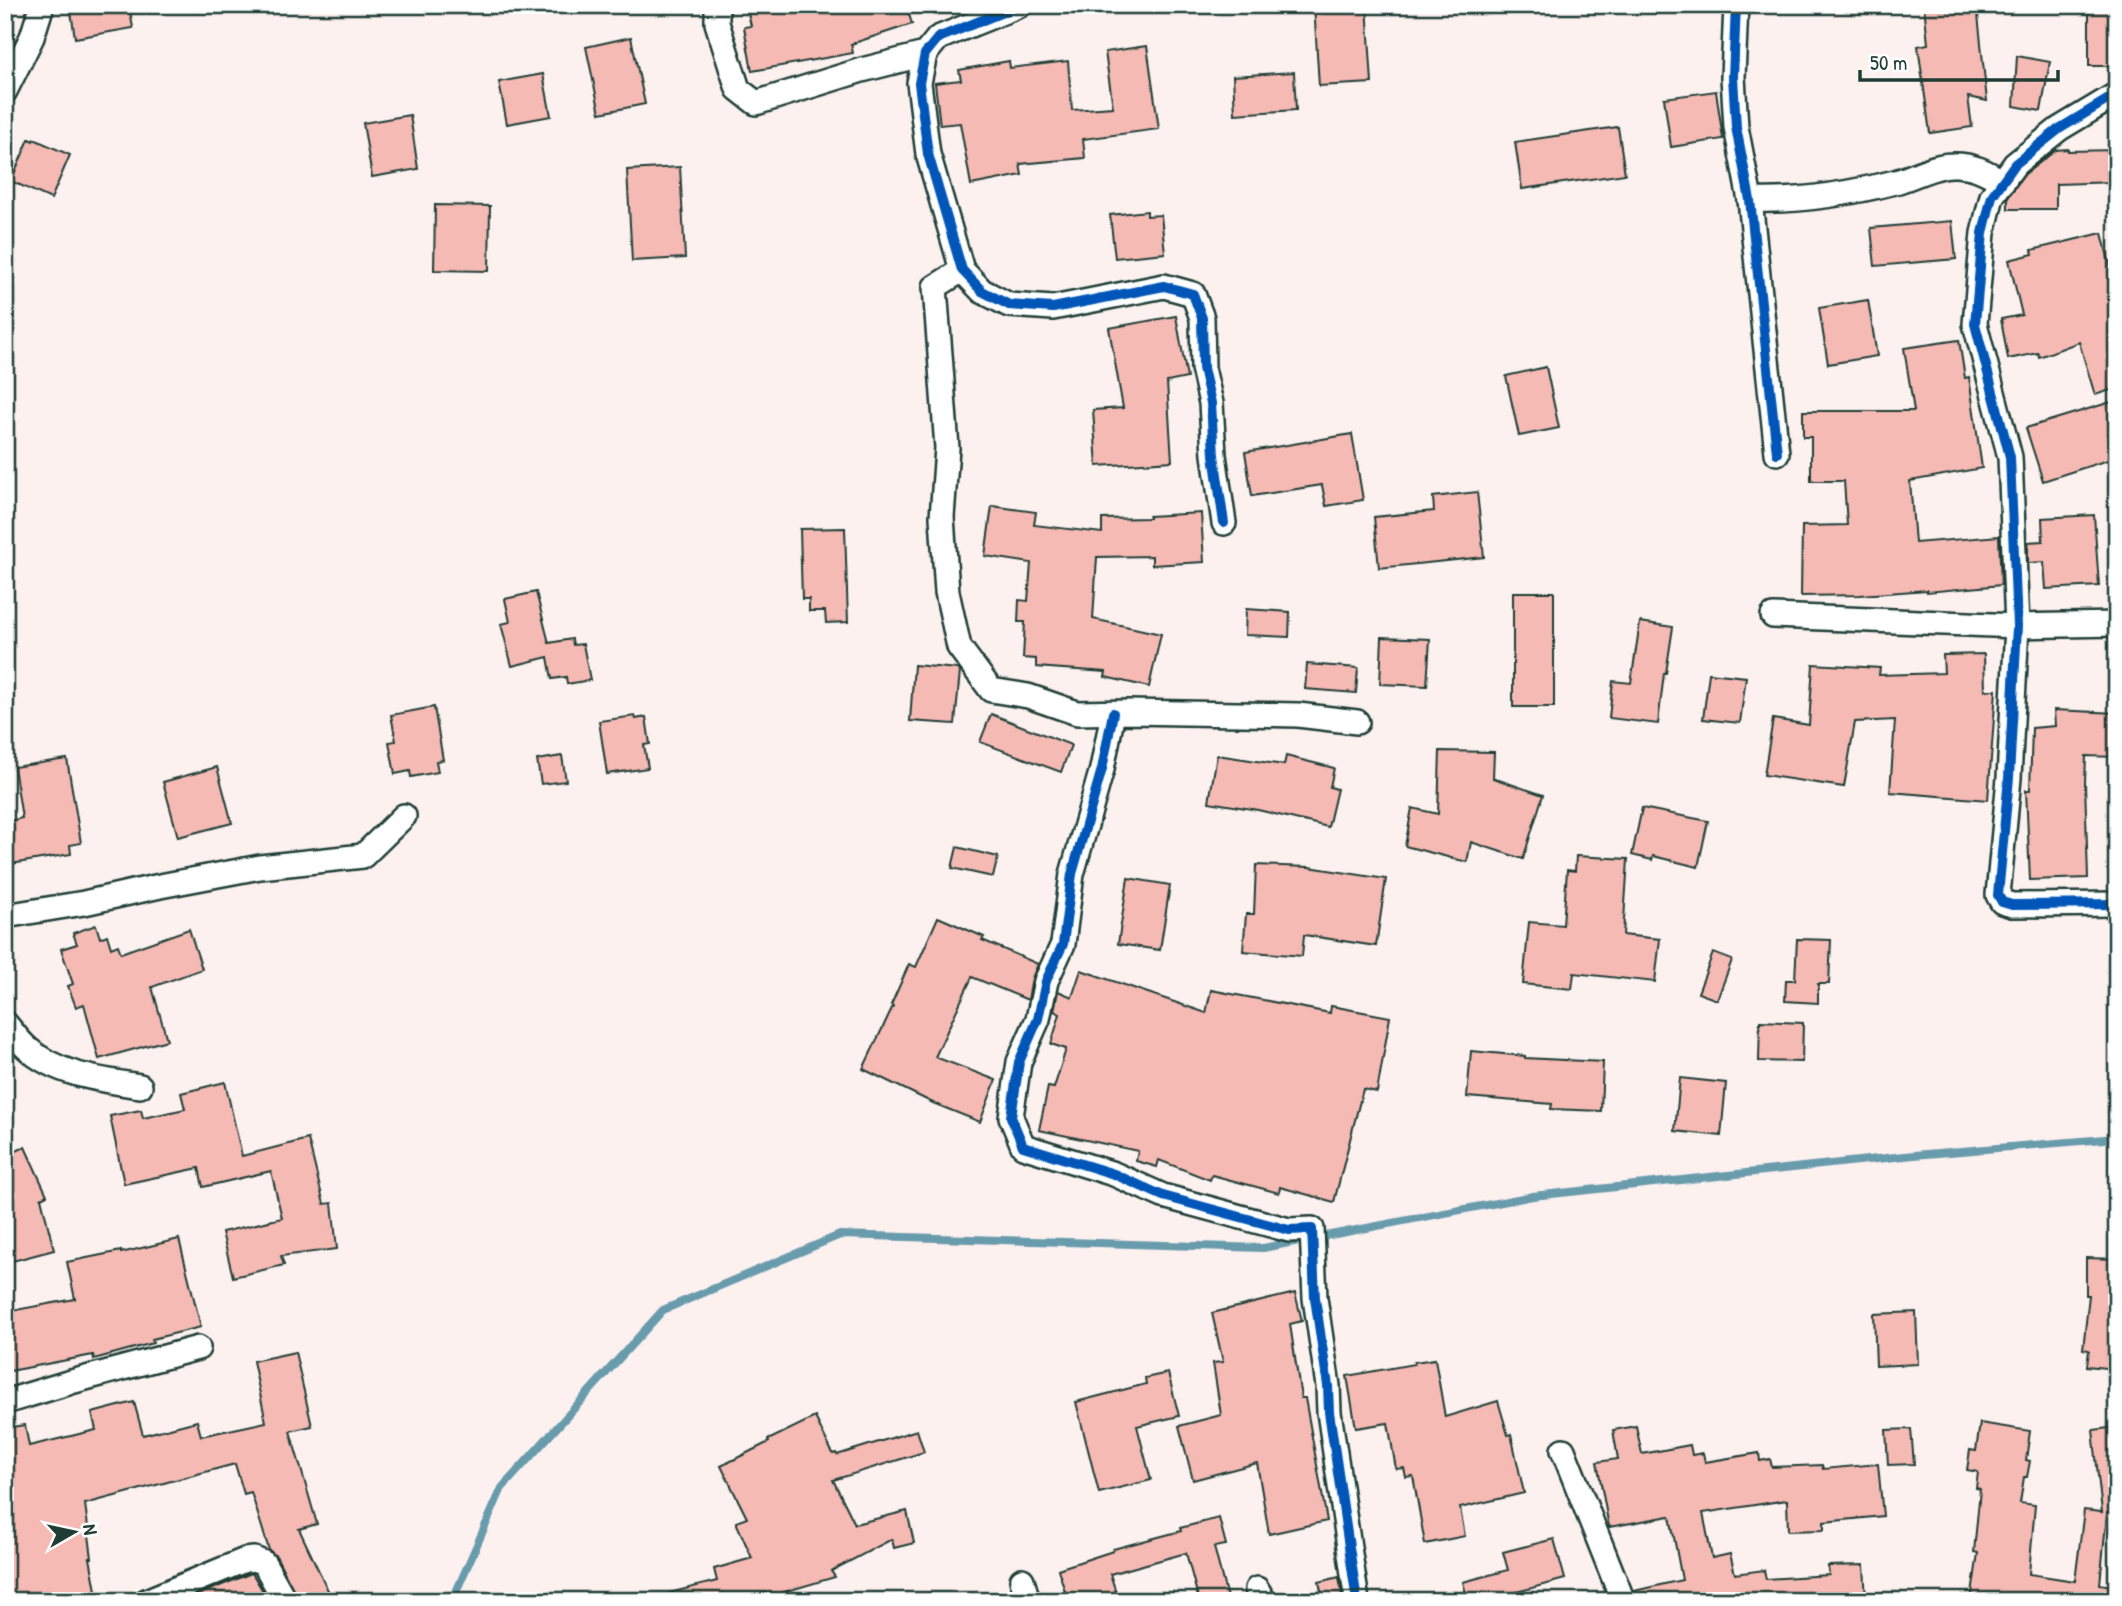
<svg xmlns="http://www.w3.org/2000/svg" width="2122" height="1606" font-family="'Patrick Hand',sans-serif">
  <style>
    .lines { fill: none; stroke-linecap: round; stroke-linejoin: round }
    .stream { stroke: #689bab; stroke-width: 8 }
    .building { fill: #f6bab4; stroke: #1f3d34; stroke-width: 2 }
    .street-casing { stroke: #1f3d34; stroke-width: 28 }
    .street { stroke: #fff; stroke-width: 23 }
    .cycleway-casing { stroke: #fff; stroke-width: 15 }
    .cycleway { stroke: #0057b8; stroke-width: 10 }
  </style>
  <rect width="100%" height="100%" fill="#fdf1f0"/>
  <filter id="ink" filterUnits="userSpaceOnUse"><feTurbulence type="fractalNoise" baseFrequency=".0143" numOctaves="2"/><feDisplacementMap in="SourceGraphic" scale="14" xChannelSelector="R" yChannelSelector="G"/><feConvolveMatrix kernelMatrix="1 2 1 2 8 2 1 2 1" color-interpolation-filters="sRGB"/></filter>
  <g filter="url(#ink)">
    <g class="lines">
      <path class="stream" d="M 452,1601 L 502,1488 L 663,1310 L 840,1235 L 1263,1248 L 1533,1196 L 1914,1155 L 2117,1138"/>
    </g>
    <g class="building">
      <path d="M 70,5 L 129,5 L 133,28 L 75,38 Z"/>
      <path d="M 751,5 L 906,5 L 912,24 L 851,44 L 853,53 L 752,71 L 744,27 L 751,26 L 748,13 L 753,12 Z"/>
      <path d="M 1314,5 L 1367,5 L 1372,83 L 1319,86 Z"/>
      <path d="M 1924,5 L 1977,5 L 1987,101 L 1968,97 L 1972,127 L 1930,133 L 1918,46 L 1928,44 Z"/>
      <rect x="2089" y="5" width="28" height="61"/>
      <path d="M 631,37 L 645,104 L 600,113 L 586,47 Z"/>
      <path d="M 1147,46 L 1159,129 L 1083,139 L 1085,158 L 1020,164 L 1022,175 L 971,185 L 960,123 L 940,125 L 935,83 L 961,80 L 959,70 L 1009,61 L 1010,68 L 1068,61 L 1072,110 L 1113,107 L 1105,52 Z"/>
      <path d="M 2017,56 L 2050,62 L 2041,111 L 2014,106 Z"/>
      <path d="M 1294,72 L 1296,110 L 1235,114 L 1233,76 Z"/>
      <path d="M 543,74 L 551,116 L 507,124 L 499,82 Z"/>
      <path d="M 1716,91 L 1723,139 L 1671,147 L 1664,98 Z"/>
      <path d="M 410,115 L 418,169 L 372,177 L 363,123 Z"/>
      <path d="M 1618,127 L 1625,174 L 1522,189 L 1515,142 Z"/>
      <path d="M 29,139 L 33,141 L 34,139 L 70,155 L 51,199 L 11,181 Z"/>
      <path d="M 2068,149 L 2068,151 L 2116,150 L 2117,182 L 2056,184 L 2056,209 L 2008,209 L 2008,197 L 2025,174 L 2056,150 Z"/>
      <path d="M 680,167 L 685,258 L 632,261 L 627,170 Z"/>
      <path d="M 435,205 L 490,206 L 489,271 L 434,270 Z"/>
      <path d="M 1147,211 L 1147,216 L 1161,215 L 1165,253 L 1115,258 L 1110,215 Z"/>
      <path d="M 1952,221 L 1956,259 L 1875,266 L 1871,228 Z"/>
      <path d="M 2102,233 L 2117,293 L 2117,388 L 2095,395 L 2079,342 L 2039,357 L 2038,353 L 2008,359 L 2001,319 L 2022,315 L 2009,260 L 2033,254 L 2032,250 Z"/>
      <path d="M 1868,300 L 1877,356 L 1828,364 L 1819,308 Z"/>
      <path d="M 1176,316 L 1187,378 L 1167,382 L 1172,461 L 1097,466 L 1093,410 L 1123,408 L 1109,328 Z"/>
      <path d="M 1959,340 L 1965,378 L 1969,377 L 1982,468 L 1910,481 L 1915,543 L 1999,536 L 2001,585 L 1927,592 L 1927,590 L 1860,595 L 1801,596 L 1802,526 L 1847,525 L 1844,481 L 1811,481 L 1811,437 L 1803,437 L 1803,411 L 1914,411 L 1904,348 Z"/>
      <path d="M 1546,367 L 1559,428 L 1519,436 L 1506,376 Z"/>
      <path d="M 2111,402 L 2117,420 L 2117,457 L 2043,481 L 2026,428 Z"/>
      <path d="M 1352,434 L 1363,500 L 1326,506 L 1322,485 L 1252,496 L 1245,452 Z"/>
      <path d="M 1477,492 L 1484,557 L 1379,568 L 1374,517 L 1434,511 L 1433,497 Z"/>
      <path d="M 992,506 L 1036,512 L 1034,525 L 1102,533 L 1102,519 L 1149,518 L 1149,516 L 1201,513 L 1204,562 L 1152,565 L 1152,556 L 1097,557 L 1093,619 L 1161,634 L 1149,687 L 1105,677 L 1106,672 L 1036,667 L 1036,659 L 1023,658 L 1025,622 L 1018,622 L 1019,600 L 1028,601 L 1031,563 L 985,556 Z"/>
      <path d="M 2094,515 L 2099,586 L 2046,589 L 2044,562 L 2028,563 L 2028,542 L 2043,541 L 2042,518 Z"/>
      <path d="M 845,528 L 848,622 L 826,623 L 825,611 L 809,611 L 809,599 L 802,599 L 800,529 Z"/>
      <path d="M 536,592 L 549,643 L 572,639 L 573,645 L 583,644 L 590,680 L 567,684 L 566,677 L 552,679 L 548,657 L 512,666 L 501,624 L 510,622 L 505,599 Z"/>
      <rect x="1513" y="592" width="41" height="115"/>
      <path d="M 1246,609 L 1290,612 L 1289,637 L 1245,635 Z"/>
      <path d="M 1640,622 L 1673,627 L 1666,673 L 1664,673 L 1658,724 L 1609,718 L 1613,681 L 1631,683 Z"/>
      <path d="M 1382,637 L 1430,639 L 1427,686 L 1380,684 Z"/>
      <path d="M 1984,654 L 1985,690 L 1996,690 L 1988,800 L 1890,792 L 1895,720 L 1855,722 L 1844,787 L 1764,775 L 1773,719 L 1809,725 L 1813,664 L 1880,668 L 1879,675 L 1944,673 L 1943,655 Z"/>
      <path d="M 1307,664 L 1358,668 L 1356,693 L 1305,689 Z"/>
      <path d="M 914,665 L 958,669 L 960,671 L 955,724 L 910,721 Z"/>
      <path d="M 1709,673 L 1746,677 L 1740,723 L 1703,719 Z"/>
      <path d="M 434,707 L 443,760 L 436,761 L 438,772 L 411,777 L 410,771 L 395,774 L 389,742 L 396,741 L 391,715 Z"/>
      <path d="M 2054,710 L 2117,713 L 2117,757 L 2086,756 L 2085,783 L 2088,878 L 2030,880 L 2026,790 L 2030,790 L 2032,728 L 2055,726 Z"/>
      <path d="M 991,714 L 1071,745 L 1061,772 L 980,742 Z"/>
      <path d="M 635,716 L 636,719 L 646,717 L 650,744 L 644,745 L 648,768 L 607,774 L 599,721 Z"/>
      <path d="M 1440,751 L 1494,752 L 1493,778 L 1543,795 L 1523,859 L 1471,842 L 1467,862 L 1405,846 L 1412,808 L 1438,814 Z"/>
      <path d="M 1217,755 L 1284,765 L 1286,756 L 1334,768 L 1330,787 L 1337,789 L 1328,827 L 1258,810 L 1209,802 Z"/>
      <path d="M 562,756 L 566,781 L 541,784 L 537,760 Z"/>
      <path d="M 67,759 L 81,843 L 70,845 L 71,854 L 5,865 L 5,822 L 22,818 L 14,767 Z"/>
      <path d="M 217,767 L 232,823 L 178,837 L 163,782 Z"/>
      <path d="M 1642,808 L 1708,821 L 1698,867 L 1653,856 L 1652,860 L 1632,855 Z"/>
      <path d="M 957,847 L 998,857 L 993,877 L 952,868 Z"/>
      <path d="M 1576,856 L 1628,859 L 1623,935 L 1660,939 L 1655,982 L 1574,973 L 1572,989 L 1523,984 L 1529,922 L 1563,925 L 1567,870 L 1575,871 Z"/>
      <path d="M 1256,865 L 1309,867 L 1386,879 L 1376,946 L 1304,935 L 1302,956 L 1243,951 L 1246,914 L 1254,914 Z"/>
      <path d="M 1128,878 L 1170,885 L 1160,950 L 1118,944 Z"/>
      <path d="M 938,917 L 984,937 L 982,940 L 1038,964 L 1032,978 L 1028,1000 L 972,977 L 935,1057 L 996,1080 L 980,1122 L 933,1103 L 863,1069 L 893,1006 L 891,1005 L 909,964 L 916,967 Z"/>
      <path d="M 96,925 L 100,938 L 107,935 L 111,948 L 118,945 L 121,953 L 189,929 L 202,969 L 152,987 L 167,1040 L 99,1059 L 84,1004 L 76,1007 L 68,986 L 73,984 L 61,949 L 77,944 L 73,933 Z"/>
      <path d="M 1797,939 L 1831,940 L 1829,984 L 1818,984 L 1818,1003 L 1785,1001 L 1786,980 L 1795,980 Z"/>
      <path d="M 1713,953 L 1732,960 L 1717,1000 L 1698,993 Z"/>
      <path d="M 1081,970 L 1206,1013 L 1211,990 L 1330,1013 L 1331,1006 L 1390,1017 L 1377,1092 L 1363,1089 L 1334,1202 L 1280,1187 L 1279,1193 L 1212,1175 L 1210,1180 L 1159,1160 L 1157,1167 L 1136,1161 L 1138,1151 L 1039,1130 L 1048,1087 L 1054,1088 L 1066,1049 L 1051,1044 L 1060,1014 L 1054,1011 L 1058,991 L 1072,997 Z"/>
      <path d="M 1760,1021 L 1803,1023 L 1802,1062 L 1759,1061 Z"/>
      <path d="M 1471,1051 L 1525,1056 L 1525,1058 L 1603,1062 L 1601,1111 L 1551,1109 L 1552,1104 L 1467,1097 Z"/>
      <path d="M 1680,1078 L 1726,1083 L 1721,1136 L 1675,1131 Z"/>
      <path d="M 225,1082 L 242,1156 L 308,1139 L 324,1204 L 332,1203 L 337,1249 L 281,1256 L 284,1265 L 233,1277 L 222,1232 L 282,1218 L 271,1171 L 203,1187 L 199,1168 L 124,1184 L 110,1116 L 141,1110 L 143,1118 L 185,1109 L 181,1093 Z"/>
      <path d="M 25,1147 L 47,1195 L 41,1198 L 54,1250 L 5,1263 L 5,1156 Z"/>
      <path d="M 179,1239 L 201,1327 L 152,1339 L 153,1343 L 94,1359 L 93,1355 L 5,1372 L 5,1312 L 75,1299 L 67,1262 L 121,1251 L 121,1253 Z"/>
      <path d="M 2086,1258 L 2117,1259 L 2117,1369 L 2087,1366 L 2089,1350 L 2083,1349 L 2089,1295 L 2086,1295 Z"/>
      <path d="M 1295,1293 L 1302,1321 L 1290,1324 L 1301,1398 L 1305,1398 L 1327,1521 L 1269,1534 L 1257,1463 L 1193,1480 L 1179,1426 L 1221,1415 L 1213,1363 L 1223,1362 L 1212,1313 Z"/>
      <path d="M 1916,1312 L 1918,1364 L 1876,1366 L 1874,1314 Z"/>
      <path d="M 295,1352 L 312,1426 L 290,1431 L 317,1524 L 299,1529 L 333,1601 L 299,1601 L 276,1556 L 269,1550 L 251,1492 L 244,1494 L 235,1464 L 85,1504 L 92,1558 L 90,1558 L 98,1601 L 5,1601 L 5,1428 L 25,1425 L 29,1446 L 96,1430 L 92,1413 L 134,1402 L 143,1435 L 197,1421 L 201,1436 L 266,1422 L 253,1361 Z"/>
      <path d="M 1435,1359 L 1445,1417 L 1498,1401 L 1508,1435 L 1511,1434 L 1524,1493 L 1460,1508 L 1465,1536 L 1425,1544 L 1413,1476 L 1406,1477 L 1404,1468 L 1396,1469 L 1388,1423 L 1356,1428 L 1347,1376 L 1414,1364 L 1414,1362 Z"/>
      <path d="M 1168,1373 L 1179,1416 L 1137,1426 L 1151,1480 L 1099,1493 L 1076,1402 L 1146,1384 L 1145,1378 Z"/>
      <path d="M 815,1417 L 833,1454 L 836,1453 L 837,1455 L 917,1430 L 924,1452 L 833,1480 L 855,1524 L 907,1511 L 914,1543 L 894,1548 L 892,1539 L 831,1571 L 835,1577 L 767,1597 L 766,1593 L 734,1601 L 670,1601 L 669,1593 L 717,1581 L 714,1569 L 752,1558 L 736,1522 L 747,1518 L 721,1466 L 769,1442 L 768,1440 Z"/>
      <path d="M 1980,1423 L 2030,1431 L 2026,1460 L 2030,1461 L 2027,1477 L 2024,1477 L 2020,1503 L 2035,1505 L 2029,1574 L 2075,1581 L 2084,1510 L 2102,1512 L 2093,1430 L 2117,1427 L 2117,1512 L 2107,1513 L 2100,1584 L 2117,1587 L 2117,1601 L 1971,1601 L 1978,1553 L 1974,1552 L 1980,1489 L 1976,1488 L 1978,1472 L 1967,1470 L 1970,1450 L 1976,1451 Z"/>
      <path d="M 1636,1426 L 1642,1454 L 1690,1445 L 1692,1455 L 1703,1453 L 1705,1462 L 1759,1453 L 1760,1461 L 1770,1459 L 1772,1467 L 1822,1465 L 1823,1469 L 1878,1464 L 1883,1516 L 1824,1522 L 1824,1530 L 1788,1531 L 1787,1500 L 1703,1513 L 1712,1558 L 1730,1554 L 1735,1574 L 1764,1570 L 1766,1579 L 1829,1575 L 1828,1566 L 1864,1565 L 1866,1601 L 1637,1601 L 1634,1591 L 1682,1580 L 1670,1516 L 1609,1527 L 1597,1462 L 1618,1459 L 1613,1430 Z"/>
      <path d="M 1911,1429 L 1914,1464 L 1888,1465 L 1886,1430 Z"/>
      <path d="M 1219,1518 L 1226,1545 L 1214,1547 L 1228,1601 L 1199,1601 L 1186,1553 L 1110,1574 L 1119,1601 L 1068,1601 L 1058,1569 L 1113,1551 L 1113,1549 L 1181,1531 L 1180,1528 Z"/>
      <path d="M 1554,1539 L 1565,1579 L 1513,1593 L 1515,1601 L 1468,1601 L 1463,1582 L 1508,1570 L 1503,1552 Z"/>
      <path d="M 252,1573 L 269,1601 L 183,1601 L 249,1574 Z"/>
      <path d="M 1339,1577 L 1343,1601 L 1323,1601 L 1319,1582 Z"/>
    </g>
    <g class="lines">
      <defs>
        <g id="street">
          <path d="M 717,5 L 717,23 L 738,89 L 756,103 L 862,70 L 925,54"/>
          <path d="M 1020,5 L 938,38 L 925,54 L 919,83 L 928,154 L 962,270 L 982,291 L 1009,305 L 1053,308 L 1164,286 L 1193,294 L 1202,318 L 1203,368 L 1211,403 L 1214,455 L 1224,523"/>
          <path d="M 1736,5 L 1733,77 L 1736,127 L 1750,200 L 1777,453"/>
          <path d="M 5,91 L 32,37 L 42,5"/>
          <path d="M 2117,94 L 2059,129 L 2015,164 L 1992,196 L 1983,233 L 1975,324 L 2010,457 L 2017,626 L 2009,778 L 1998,895 L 2002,902 L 2012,905 L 2117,904"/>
          <path d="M 1750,200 C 1800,202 1848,194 1895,182 C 1914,177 1933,165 1952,165 C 1972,164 1987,172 2003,182"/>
          <path d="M 962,270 L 935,287 L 947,448 L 942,517 L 947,592 L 959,647 L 991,690 L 1028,696 L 1077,713 L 1129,712 L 1298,715 L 1357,722"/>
          <path d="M 1773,616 L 2017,626 L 2117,624"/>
          <path d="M 1113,713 L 1102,769 L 1072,874 L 1063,944 L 1046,981 L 1038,1019 L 1019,1062 L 1011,1117 L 1023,1146 L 1114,1174 L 1163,1196 L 1289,1230 L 1312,1229 L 1315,1298 L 1328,1386 L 1329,1412 L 1357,1601"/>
          <path d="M 5,916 L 84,903 L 160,886 L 260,867 L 363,856 L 404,816"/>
          <path d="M 5,1023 C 12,1031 19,1041 27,1048 C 56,1075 103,1080 140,1086"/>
          <path d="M 5,1402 L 71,1382 L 198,1348"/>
          <path d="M 1563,1450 L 1623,1601"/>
          <path d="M 1022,1580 L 1028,1601"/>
          <path d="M 1257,1589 L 1264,1601"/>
          <path d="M 146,1601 L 245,1560 L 254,1559 L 264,1563 L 285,1601"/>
        </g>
      </defs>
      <use href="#street" class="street-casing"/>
      <use href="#street" class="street"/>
      <defs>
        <g id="cycleway">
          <path d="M 1020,5 L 938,38 L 925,54 L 919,83 L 928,154 L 962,270 L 982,291 L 1009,305 L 1053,308 L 1164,286 L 1193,294 L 1202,318 L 1203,368 L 1211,403 L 1214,455 L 1224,523"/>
          <path d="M 1736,5 L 1733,77 L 1736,127 L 1750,200 L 1777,453"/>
          <path d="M 2117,94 L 2059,129 L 2015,164 L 1992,196 L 1983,233 L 1975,324 L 2010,457 L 2017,626 L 2009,778 L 1998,895 L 2002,902 L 2012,905 L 2117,904"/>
          <path d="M 1113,713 L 1102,769 L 1072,874 L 1063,944 L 1046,981 L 1038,1019 L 1019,1062 L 1011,1117 L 1023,1146 L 1114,1174 L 1163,1196 L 1289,1230 L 1312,1229 L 1315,1298 L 1328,1386 L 1329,1412 L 1357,1601"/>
        </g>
      </defs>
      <use href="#cycleway" class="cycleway-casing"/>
      <use href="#cycleway" class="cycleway"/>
    </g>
  </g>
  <rect width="2122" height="1606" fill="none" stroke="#fff" stroke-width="28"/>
  <rect x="14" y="14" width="2094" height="1578" fill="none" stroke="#1f3d34" stroke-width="2.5" filter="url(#ink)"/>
  <g transform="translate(74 1532) rotate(81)" stroke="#ffffff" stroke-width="5" paint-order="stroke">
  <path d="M0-5L12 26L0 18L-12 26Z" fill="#1f3d34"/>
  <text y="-10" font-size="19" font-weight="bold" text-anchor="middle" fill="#1f3d34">N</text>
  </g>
  <path d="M1860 70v10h198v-10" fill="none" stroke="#1f3d34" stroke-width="3.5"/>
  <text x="1870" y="70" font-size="21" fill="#1f3d34" stroke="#ffffff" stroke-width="5" paint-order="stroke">50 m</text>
</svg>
